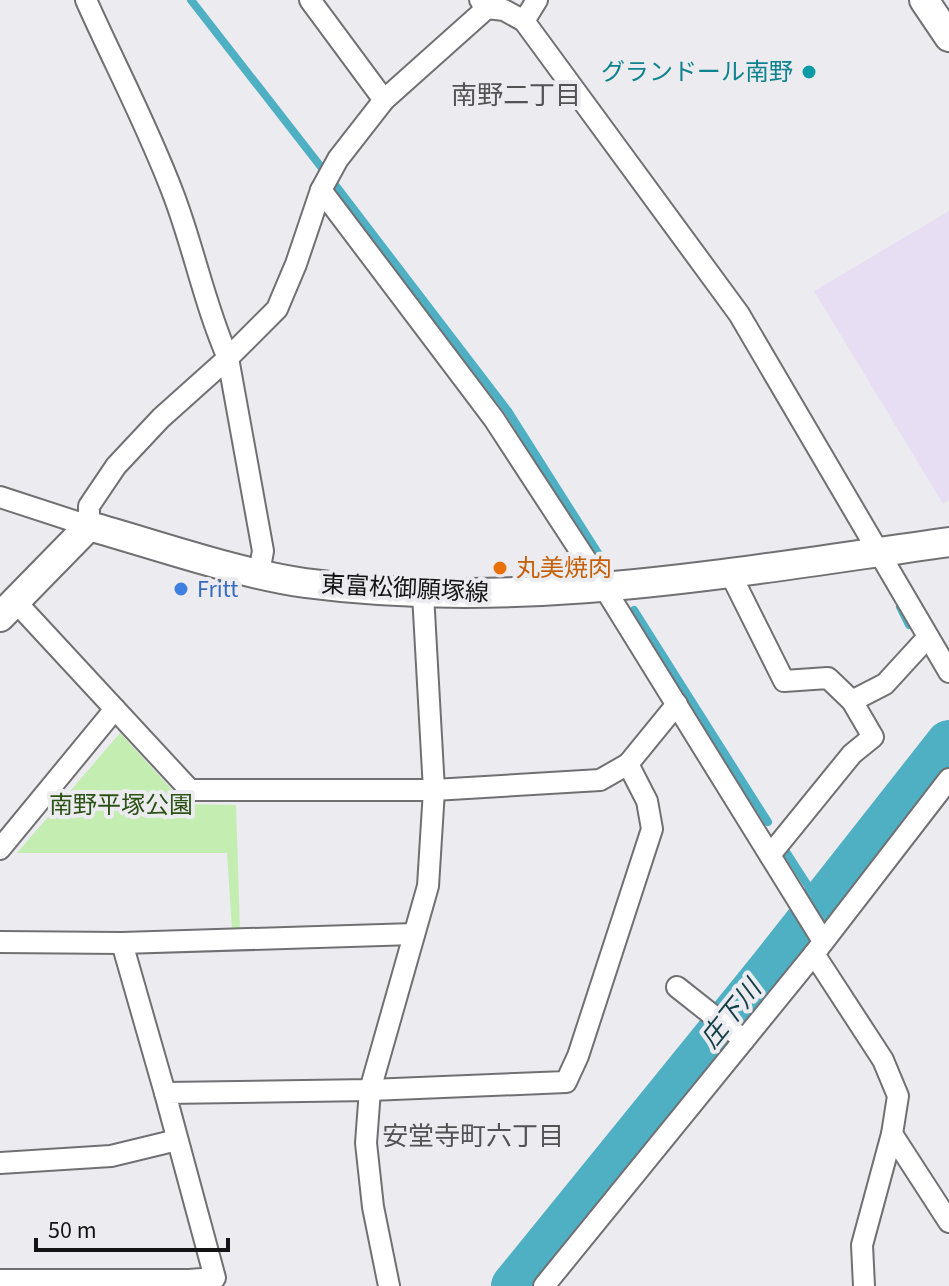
<svg xmlns="http://www.w3.org/2000/svg" width="949" height="1286" font-family="'Source Sans 3','Noto Sans JP',sans-serif">
  <style>
    .commercial { fill: #e7def3 }
    .green { fill: #c4edb2 }
    .lines { fill: none; stroke-linecap: round; stroke-linejoin: round }
    .stream { stroke: #4fb0c3; stroke-width: 8 }
    .river { stroke: #4fb0c3; stroke-width: 46 }
    .street-casing { stroke: #707073; stroke-width: 24 }
    .secondary-casing { stroke: #707073; stroke-width: 32 }
    .street { stroke: #fff; stroke-width: 20 }
    .secondary { stroke: #fff; stroke-width: 28 }
    .culture-dot { fill: #0f9aa8; stroke: #ececf0; stroke-width: 3 }
    .food-dot { fill: #e8710a; stroke: #ececf0; stroke-width: 3 }
    .shop-dot { fill: #3f7fe0; stroke: #ececf0; stroke-width: 3 }
    .labels { text-anchor: middle; dominant-baseline: central; stroke-width: 8; stroke-linejoin: round; paint-order: stroke }
    .culture-label { font-size: 24px; fill: #0d838f; stroke: #ececf0; text-anchor: end }
    .food-label { font-size: 24px; fill: #c56008; stroke: #ececf0; text-anchor: start }
    .shop-label { font-size: 24px; fill: #366cbe; stroke: #ececf0; text-anchor: start }
    .street-label { font-size: 24px; fill: #141416; stroke: #ececf0 }
    .park-label { font-size: 24px; fill: #2b5114; stroke: #ececf0 }
    .neighbourhood-label { font-size: 26px; fill: #525255; stroke: #ececf0 }
    .water-label { font-size: 26px; font-style: italic; fill: #113e46; stroke: #ececf0 }
  </style>
  <rect width="100%" height="100%" fill="#ececf0"/>
  <path class="commercial" d="M 949,211 L 949,500 L 943,504 L 814,291 Z"/>
  <path class="green" d="M 120,733 L 185,804 L 236,805 L 240,930 L 232,930 L 227,853 L 17,853 Z"/>
  <g class="lines">
    <g class="stream">
      <path d="M 191,0 L 325,172"/>
      <path d="M 336,186 L 508,411 L 598,553"/>
      <path d="M 900,607 L 909,625"/>
      <path d="M 634,610 L 768,822"/>
      <path d="M 783,847 L 821,906"/>
    </g>
    <path class="river" d="M 514,1286 L 772,968 L 949,743"/>
    <defs>
      <g id="street">
        <path d="M 86,0 C 115,65 149,129 174,196 C 194,249 205,306 228,358 L 263,551 L 259,573"/>
        <path d="M 310,0 L 384,100"/>
        <path d="M 480,0 L 487,8 L 504,10 L 524,21"/>
        <path d="M 537,0 L 524,21 L 739,314 L 949,672"/>
        <path d="M 321,190 L 494,419 L 605,589 L 823,941"/>
        <path d="M 0,497 L 89,526 L 89,506 L 116,466 L 161,418 L 228,358 L 277,309 L 296,264 L 321,190 L 338,159 L 384,100 L 487,8"/>
        <path d="M 730,573 L 784,681 L 828,678 L 852,701 L 873,737 L 852,754 L 770,855"/>
        <path d="M 15,601 L 190,790 L 434,790 L 600,780 L 628,764"/>
        <path d="M 852,701 L 885,684 L 928,637"/>
        <path d="M 0,849 L 115,709"/>
        <path d="M 0,942 L 122,943 L 414,934"/>
        <path d="M 122,943 L 165,1093"/>
        <path d="M 814,954 L 883,1060 L 898,1096 L 892,1134 L 862,1245 L 864,1286"/>
        <path d="M 677,987 L 744,1040"/>
        <path d="M 892,1134 L 949,1222"/>
        <path d="M 0,1163 L 111,1156 L 177,1140"/>
        <path d="M 0,1280 L 189,1280"/>
        <path d="M 189,1286 L 189,1280 L 215,1278 L 165,1093 L 370,1090 L 566,1082 L 578,1056 L 652,829 L 647,801 L 628,764 L 677,704"/>
        <path d="M 389,1286 L 373,1207 L 366,1143 L 370,1090 L 428,886 L 434,790 L 423,594"/>
        <path d="M 544,1286 L 814,954 L 949,779"/>
      </g>
      <g id="secondary">
        <path d="M 924,0 L 949,37"/>
        <path d="M 0,617 L 89,526 C 157,545 236,573 305,583 C 524,612 733,572 949,542"/>
      </g>
    </defs>
    <use href="#street" class="street-casing"/>
    <use href="#secondary" class="secondary-casing"/>
    <use href="#street" class="street"/>
    <use href="#secondary" class="secondary"/>
  </g>
  <circle class="culture-dot" cx="809" cy="72" r="8"/>
  <circle class="food-dot" cx="500" cy="568" r="8"/>
  <circle class="shop-dot" cx="181" cy="589" r="8"/>
  <g class="labels">
    <g class="culture-label">
      <text x="793" y="72">グランドール南野</text>
    </g>
    <g class="food-label">
      <text x="516" y="568">丸美焼肉</text>
    </g>
    <g class="shop-label">
      <text x="197" y="589">Fritt</text>
    </g>
    <g class="street-label">
      <text transform="translate(405 589) rotate(3)">東富松御願塚線</text>
    </g>
    <g class="park-label">
      <text x="121" y="805">南野平塚公園</text>
    </g>
    <g class="neighbourhood-label">
      <text x="516" y="95">南野二丁目</text>
      <text x="473" y="1136">安堂寺町六丁目</text>
    </g>
    <g class="water-label">
      <text transform="translate(731 1014) rotate(-51)">庄下川</text>
    </g>
  </g>
  <path d="M36 1238v12h192v-12" fill="none" stroke="#141416" stroke-width="4"/>
  <text x="48" y="1238" font-size="24" fill="#141416" stroke="#ececf0" stroke-width="6" paint-order="stroke">50 m</text>
</svg>
